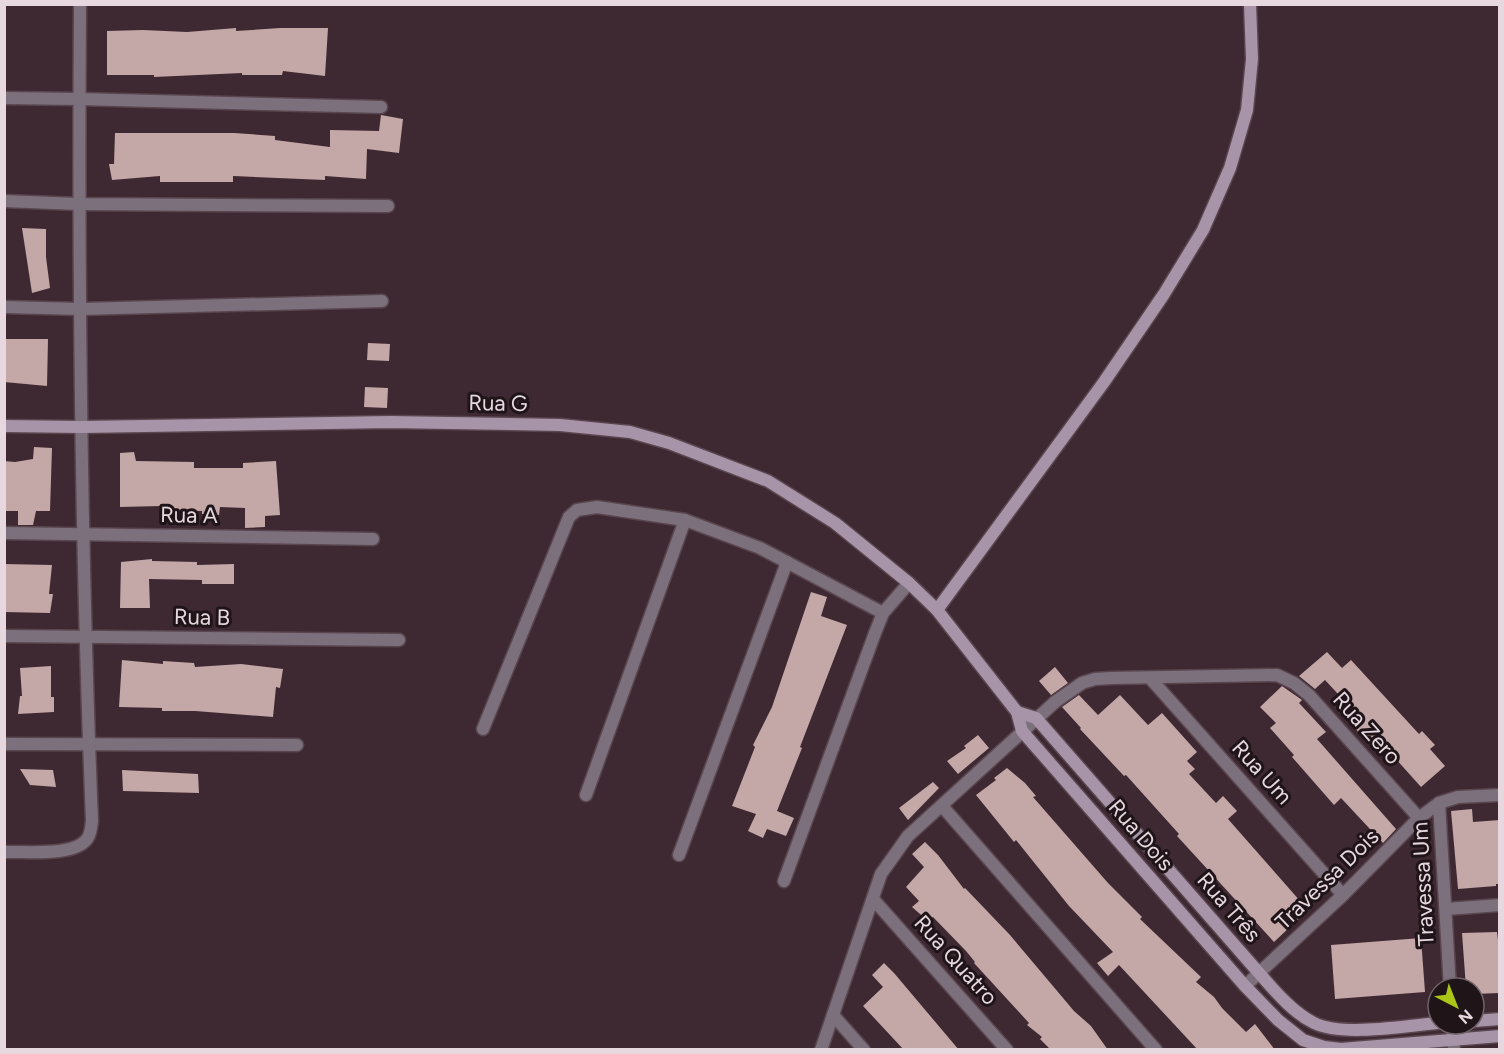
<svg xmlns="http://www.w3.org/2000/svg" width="1504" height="1054" font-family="Figtree,sans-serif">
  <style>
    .building { fill: #c4a7a7 }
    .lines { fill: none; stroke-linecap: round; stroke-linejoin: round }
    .street-casing { stroke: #59454e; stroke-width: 15 }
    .secondary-casing { stroke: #59454e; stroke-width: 15 }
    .street { stroke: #7c707d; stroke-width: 12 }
    .secondary { stroke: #a794a8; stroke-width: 12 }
    .labels { text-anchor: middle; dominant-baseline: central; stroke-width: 6; stroke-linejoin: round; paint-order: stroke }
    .street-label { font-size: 22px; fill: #e6d8de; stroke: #1f1519 }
  </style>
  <rect width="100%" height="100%" fill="#3e2932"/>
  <g class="building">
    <path d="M 236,28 L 236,31 L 280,28 L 328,28 L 325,76 L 283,71 L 282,75 L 242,75 L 242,73 L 154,77 L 154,75 L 107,75 L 107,31 L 143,30 L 187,32 Z"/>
    <path d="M 381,115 L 403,119 L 399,153 L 367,149 L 366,179 L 325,176 L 325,180 L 233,176 L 233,182 L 160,182 L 160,176 L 112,180 L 109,164 L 114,164 L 115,133 L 234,133 L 275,136 L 275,140 L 330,147 L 330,130 L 379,131 Z"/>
    <path d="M 22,228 L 46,229 L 46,257 L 50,288 L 32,293 Z"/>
    <path d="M 4,339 L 48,339 L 47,386 L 4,382 Z"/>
    <path d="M 368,343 L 390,344 L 389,361 L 367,360 Z"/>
    <path d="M 365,387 L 388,388 L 387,408 L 364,407 Z"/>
    <path d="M 34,447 L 52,448 L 50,511 L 36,511 L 33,525 L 18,525 L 18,511 L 4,511 L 4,461 L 15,462 L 33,459 Z"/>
    <path d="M 134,452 L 136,461 L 194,462 L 194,468 L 243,468 L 243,463 L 276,461 L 280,515 L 265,516 L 265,527 L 245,528 L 245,508 L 220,507 L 219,515 L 202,514 L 202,511 L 161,510 L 161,506 L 120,507 L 120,453 Z"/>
    <path d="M 152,559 L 152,561 L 197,562 L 197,565 L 234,564 L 234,584 L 202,584 L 202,580 L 149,579 L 150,608 L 120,608 L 121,562 Z"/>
    <path d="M 4,564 L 52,565 L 49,594 L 53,594 L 50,613 L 4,612 Z"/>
    <path d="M 811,592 L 827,597 L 821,616 L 847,625 L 800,747 L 802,748 L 777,811 L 794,818 L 786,836 L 767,829 L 763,838 L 748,831 L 756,814 L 732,806 L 755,747 L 753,745 L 772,707 Z"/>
    <path d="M 1327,652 L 1342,668 L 1351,660 L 1419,734 L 1422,731 L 1435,745 L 1430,749 L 1445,766 L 1421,787 L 1378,739 L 1371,746 L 1344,716 L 1352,709 L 1325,680 L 1315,689 L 1299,676 Z"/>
    <path d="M 122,660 L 163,664 L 163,661 L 194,663 L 195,667 L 241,664 L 283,669 L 280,688 L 276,687 L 273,717 L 195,711 L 162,711 L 162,708 L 119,707 Z"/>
    <path d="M 51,666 L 51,697 L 54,697 L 54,712 L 18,714 L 20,696 L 22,696 L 20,668 Z"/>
    <path d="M 1055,667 L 1068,683 L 1051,695 L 1039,681 Z"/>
    <path d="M 1282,686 L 1302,700 L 1299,703 L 1326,732 L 1317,739 L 1396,829 L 1383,843 L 1341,798 L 1334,805 L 1292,757 L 1294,755 L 1270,728 L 1276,723 L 1260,707 Z"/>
    <path d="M 1079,695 L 1098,715 L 1120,695 L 1148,725 L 1162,713 L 1197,752 L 1187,761 L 1195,769 L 1189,774 L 1216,803 L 1223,796 L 1237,811 L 1228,819 L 1308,910 L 1274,942 L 1177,836 L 1179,834 L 1126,775 L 1124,776 L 1080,729 L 1081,728 L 1062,707 Z"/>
    <path d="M 978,735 L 989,748 L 958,774 L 947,761 L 966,748 L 964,746 Z"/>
    <path d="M 1007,768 L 1025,783 L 1036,796 L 1033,797 L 1108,883 L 1142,917 L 1140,919 L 1201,977 L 1196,982 L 1214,997 L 1222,1008 L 1246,1032 L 1255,1024 L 1275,1050 L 1198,1050 L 1119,965 L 1108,976 L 1097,963 L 1113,952 L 1069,906 L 1016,840 L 1014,842 L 976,795 L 996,780 L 994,778 Z"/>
    <path d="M 20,769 L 53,770 L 56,787 L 30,785 Z"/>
    <path d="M 122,770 L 198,774 L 199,793 L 123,791 Z"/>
    <path d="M 933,782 L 939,788 L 908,820 L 899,808 Z"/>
    <path d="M 1472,809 L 1473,822 L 1500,820 L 1500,884 L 1496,884 L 1496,886 L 1458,889 L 1451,811 Z"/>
    <path d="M 925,842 L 938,855 L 964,889 L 965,888 L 1010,935 L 1074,1011 L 1091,1026 L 1108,1050 L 1051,1050 L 1040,1039 L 1042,1037 L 1027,1025 L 1029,1023 L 974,963 L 975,962 L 966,951 L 933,917 L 928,921 L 912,907 L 919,901 L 906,887 L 924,867 L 912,854 Z"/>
    <path d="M 1497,932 L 1500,956 L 1500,993 L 1474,994 L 1474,988 L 1466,988 L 1462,933 Z"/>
    <path d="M 1421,938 L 1425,992 L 1335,999 L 1331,945 Z"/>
    <path d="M 884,963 L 894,973 L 959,1050 L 904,1050 L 863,1006 L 883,987 L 872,975 Z"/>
  </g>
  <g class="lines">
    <defs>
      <g id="street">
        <path d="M 4,98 L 79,99 L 381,107"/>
        <path d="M 4,201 L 78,204 L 388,206"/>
        <path d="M 4,307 L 81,309 L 382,301"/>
        <path d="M 4,533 L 373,539"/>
        <path d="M 4,636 L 399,640"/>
        <path d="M 1150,678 L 1343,895"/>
        <path d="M 483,729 L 569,517 L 577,510 L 597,507 L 685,520 L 760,548 L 883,613"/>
        <path d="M 4,744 L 297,745"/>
        <path d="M 586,795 L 685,520"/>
        <path d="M 1439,803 L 1450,988"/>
        <path d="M 942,806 L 1156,1050"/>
        <path d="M 4,852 C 25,851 74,857 87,839 C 91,834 91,828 92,821 C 81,549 78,277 80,4"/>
        <path d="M 679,855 L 787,562"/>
        <path d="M 784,881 L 875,633 L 883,613 L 909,583"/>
        <path d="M 873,899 L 1007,1050"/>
        <path d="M 1446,909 L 1500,905"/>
        <path d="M 1245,986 L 1343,895 L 1419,818 L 1439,803 L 1458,797 L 1500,795"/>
        <path d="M 833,1015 L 864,1050"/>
        <path d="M 1452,1024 L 1454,1050"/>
        <path d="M 821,1050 L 881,874 L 908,836 L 1055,702 L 1082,683 L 1095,679 L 1111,678 L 1277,675 L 1294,683 L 1309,695 L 1419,818"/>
      </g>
      <g id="secondary">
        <path d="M 4,426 L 81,427 L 390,422 L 560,425 L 630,432 L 669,443 L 768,481 L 835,523 L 909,583 L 937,610 L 1017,712 L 1022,731 L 1245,986 L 1278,1020 L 1303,1040 L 1324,1047 L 1341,1049 L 1500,1036"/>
        <path d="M 937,610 L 1104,382 L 1164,294 L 1203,230 L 1230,168 L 1247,110 L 1252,59 L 1250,4"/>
        <path d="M 1017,712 L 1036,718 L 1259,973 C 1275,991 1292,1012 1314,1023 C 1342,1037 1406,1026 1438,1023"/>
        <path d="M 1474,1021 L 1500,1019"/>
      </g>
    </defs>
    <use href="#street" class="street-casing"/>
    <use href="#secondary" class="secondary-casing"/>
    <use href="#street" class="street"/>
    <use href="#secondary" class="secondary"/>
  </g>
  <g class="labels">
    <g class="street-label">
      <text transform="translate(498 403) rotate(1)">Rua G</text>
      <text transform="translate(189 515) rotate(1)">Rua A</text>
      <text transform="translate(202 617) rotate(1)">Rua B</text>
      <text transform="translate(1367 728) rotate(48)">Rua Zero</text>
      <text transform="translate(1262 772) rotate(48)">Rua Um</text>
      <text transform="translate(1141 835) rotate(49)">Rua Dois</text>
      <text transform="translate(1327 879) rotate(-44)">Travessa Dois</text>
      <text transform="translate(1423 884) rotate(-93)">Travessa Um</text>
      <text transform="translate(1229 907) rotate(49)">Rua Três</text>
      <text transform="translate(956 960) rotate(48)">Rua Quatro</text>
    </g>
  </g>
  <rect width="1504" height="1054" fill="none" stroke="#e6d8de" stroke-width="12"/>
  <g transform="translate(1456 1006) rotate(138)"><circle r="28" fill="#1f1519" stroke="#6f6368" stroke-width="1.5"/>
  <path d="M0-4.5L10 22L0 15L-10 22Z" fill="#abc616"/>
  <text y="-9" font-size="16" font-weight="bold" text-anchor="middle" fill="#e6d8de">N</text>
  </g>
</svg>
